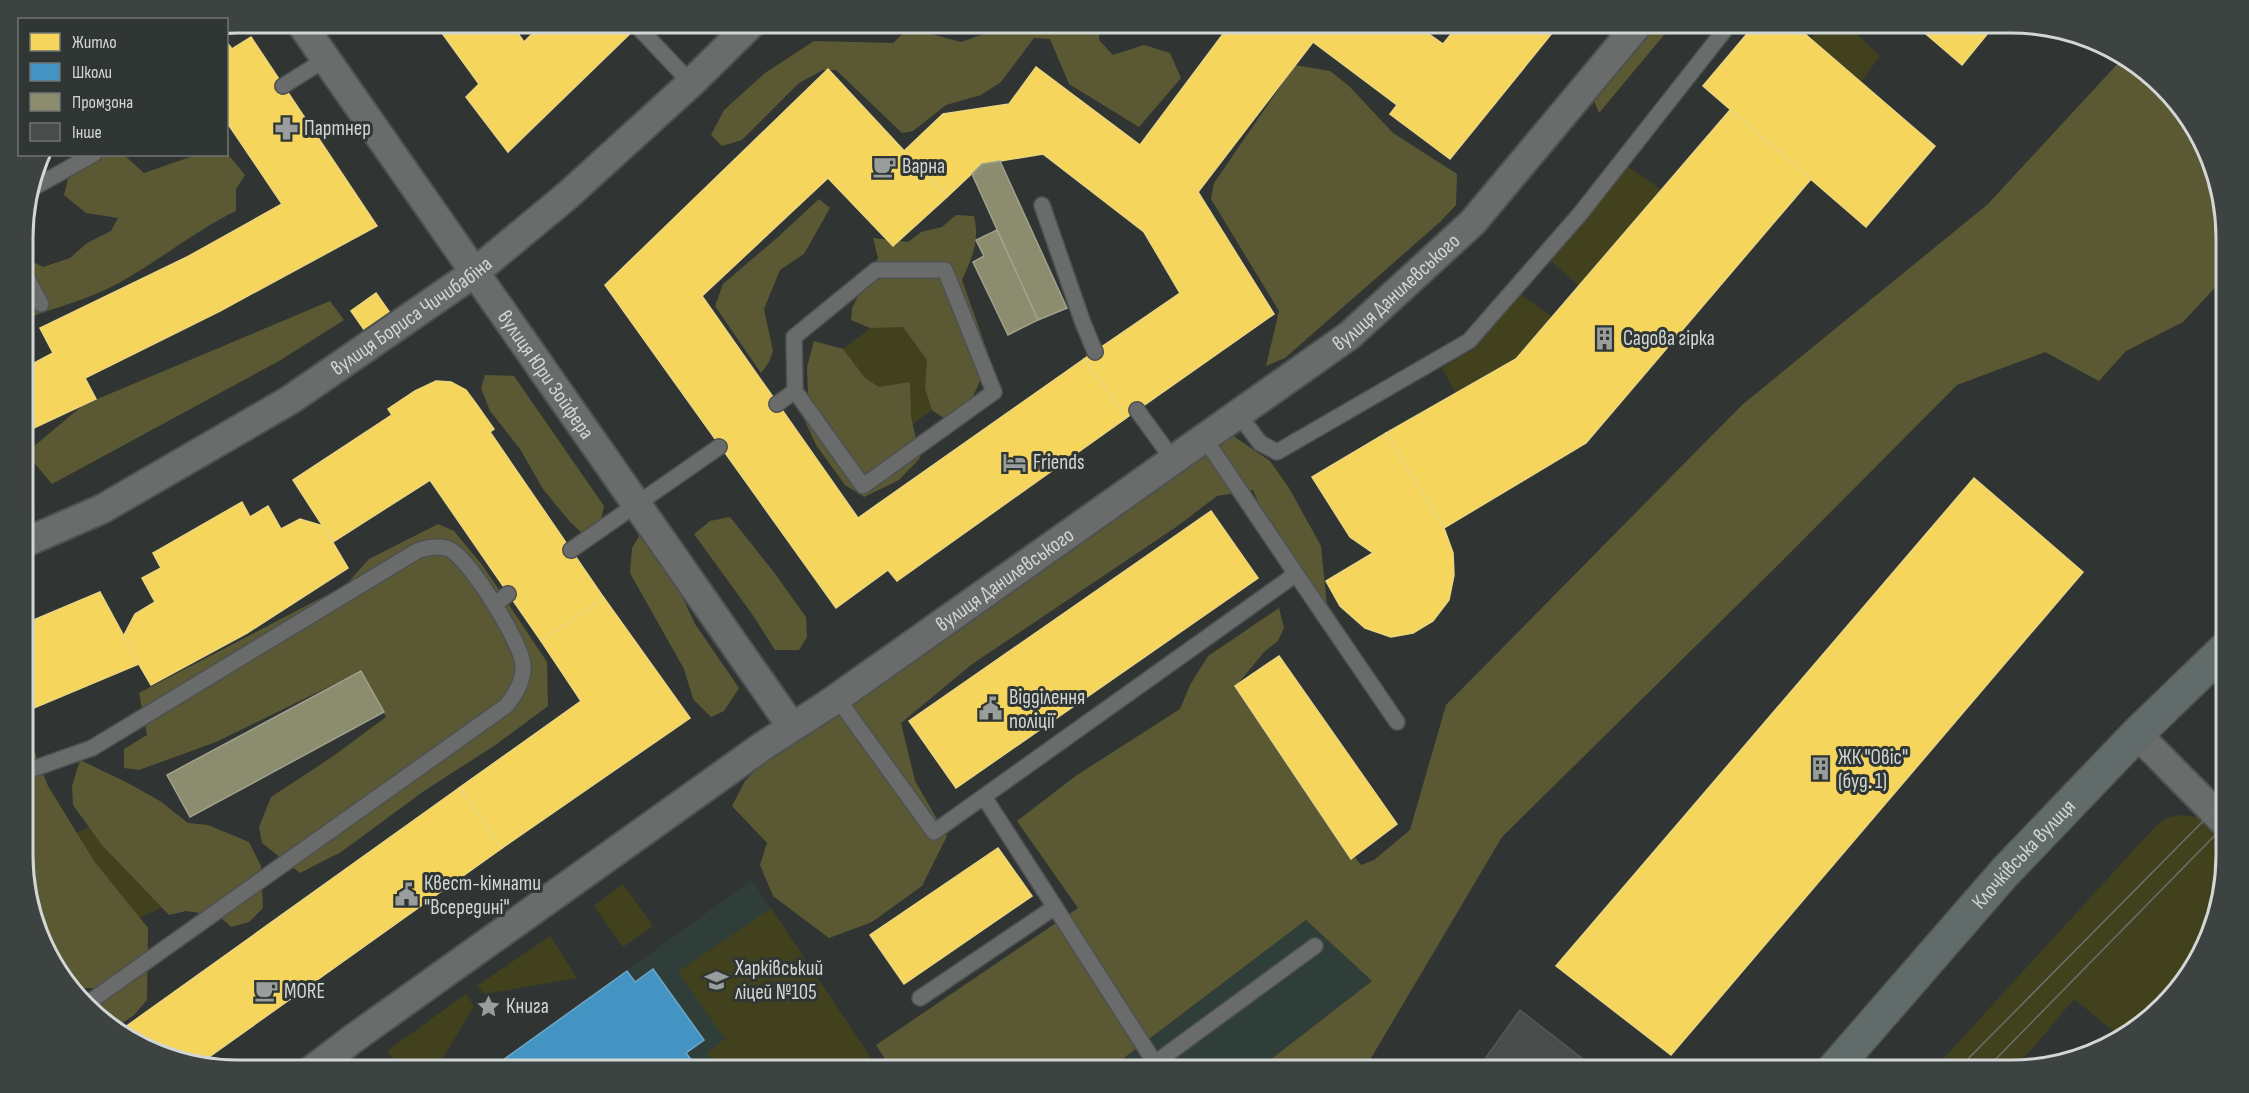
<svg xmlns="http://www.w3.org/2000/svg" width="2249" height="1093" font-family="'Sofia Sans Condensed',sans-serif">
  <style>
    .built { fill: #303e39 }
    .green { fill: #42411d }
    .forest { fill: #5a5933 }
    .homes { fill: #f6d55c; stroke: #ebd680; stroke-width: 1.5 }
    .schools { fill: #4393c3; stroke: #6ea7c8; stroke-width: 1.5 }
    .industry { fill: #8c8c6e; stroke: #a1a28d; stroke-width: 1.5 }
    .building { fill: #494c4a; stroke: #555856; stroke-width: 1.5 }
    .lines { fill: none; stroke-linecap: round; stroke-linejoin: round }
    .service-casing { stroke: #4d5150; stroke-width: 18 }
    .minor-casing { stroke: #4d5150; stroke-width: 32 }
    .primary-casing { stroke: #4d5150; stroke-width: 36 }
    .service { stroke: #696c6b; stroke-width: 15 }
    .minor { stroke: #696c6b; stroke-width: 28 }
    .primary { stroke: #616b6a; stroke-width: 33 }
    .tram { stroke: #6c706e; stroke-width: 1.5 }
    .labels { text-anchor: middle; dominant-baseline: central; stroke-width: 6; stroke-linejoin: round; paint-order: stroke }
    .poi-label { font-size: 21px; fill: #d2d7d5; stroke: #2f3634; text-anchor: start }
    .street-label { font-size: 21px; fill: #d2d7d5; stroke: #2f3634 }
    .rim { fill: none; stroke: #d2d7d5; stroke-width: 3 }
  </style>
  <rect width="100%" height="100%" fill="#303533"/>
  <g class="built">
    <path d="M 752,880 L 879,1070 L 489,1070 Z"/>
    <path d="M 1306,920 L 1372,981 L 1257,1070 L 1108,1070 Z"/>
  </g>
  <g class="green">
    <path d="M 971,23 L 1002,23 L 989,38 Z"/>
    <path d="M 1819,23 L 1845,23 L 1880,56 L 1860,83 L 1811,40 Z"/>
    <path d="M 1627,166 L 1662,190 L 1579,286 L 1549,259 Z"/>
    <path d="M 1520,294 L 1552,317 L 1516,359 L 1456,393 L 1442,368 L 1474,349 Z"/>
    <path d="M 901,305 L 958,391 L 870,455 L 810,374 Z"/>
    <path d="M 2226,754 L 2226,796 C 2218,780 2214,768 2226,754 Z"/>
    <path d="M 150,801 L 187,895 L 107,934 L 71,835 Z"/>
    <path d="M 2180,815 L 2199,818 L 2226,843 L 2226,855 L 2204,950 L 2131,1034 L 2121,1037 L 2074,999 L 2014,1070 L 1933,1070 L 2153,829 L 2166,818 Z"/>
    <path d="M 623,884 L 653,926 L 623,947 L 594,906 Z"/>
    <path d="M 771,908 L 879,1070 L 718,1070 L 707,1053 L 725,1039 L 678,972 Z"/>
    <path d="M 550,936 L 577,978 L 485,994 L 477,986 Z"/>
    <path d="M 466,994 L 474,1006 L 436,1070 L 402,1070 L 387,1051 Z"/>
  </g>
  <g class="forest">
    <path d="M 1010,23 L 1099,23 L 1099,40 L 1113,55 L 1144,45 L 1170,53 L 1181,78 L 1139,127 L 1069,84 L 1050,39 L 1034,38 L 1001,82 L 981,95 L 946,105 L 913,131 L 902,133 L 836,70 L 823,70 L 799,83 L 742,140 L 722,146 L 711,135 L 724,110 L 765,73 L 814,41 L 893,43 L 909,28 L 961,42 L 1010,25 Z"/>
    <path d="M 1650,23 L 1674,23 L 1599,113 L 1591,93 Z"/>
    <path d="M 2122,59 L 2190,118 L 2225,211 L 2223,279 L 2183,322 L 2126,351 L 2099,381 L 2045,352 L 1957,385 L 1785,558 L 1502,837 L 1364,1070 L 1257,1070 L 1372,981 L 1306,920 L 1108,1070 L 962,1070 L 953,1061 L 937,1070 L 892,1070 L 876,1045 L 1078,908 L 1017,821 L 1077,775 L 1180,709 L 1190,685 L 1208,656 L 1279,608 L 1284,628 L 1278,641 L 1264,652 L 1236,686 L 1325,820 L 1361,865 L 1374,860 L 1410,830 L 1446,705 L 1742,405 L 1988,204 Z"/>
    <path d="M 1295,65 L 1330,71 L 1349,86 L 1393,133 L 1457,174 L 1456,205 L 1440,222 L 1285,358 L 1266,366 L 1279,311 L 1211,199 L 1214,183 Z"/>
    <path d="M 227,153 L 245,175 L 236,189 L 236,211 C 190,233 151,268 105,290 C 81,301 55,308 30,317 L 23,322 L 23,257 L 43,267 L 70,258 L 87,243 L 111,231 L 118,218 L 86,213 L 64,195 L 74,155 L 124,155 L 144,173 L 196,155 Z"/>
    <path d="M 819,199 L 830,208 L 804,254 L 780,270 L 764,309 L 773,351 L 769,362 L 761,373 L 715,306 L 723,284 L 778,237 Z"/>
    <path d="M 956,215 L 974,216 C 980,242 972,257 962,280 L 990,359 L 971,401 L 948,421 L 932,410 L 925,388 L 927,360 L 903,327 L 870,328 L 851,320 L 852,308 L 878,258 L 873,238 L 908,242 L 921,232 L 942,227 Z"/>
    <path d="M 330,301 L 344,320 L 279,361 L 52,484 L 26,453 L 83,405 Z"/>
    <path d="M 814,341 L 843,349 L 865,378 L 879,387 L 910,382 L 911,416 L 920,458 L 899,480 L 864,497 L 845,485 L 816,445 L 799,408 L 808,394 L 807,367 Z"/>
    <path d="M 485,375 L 514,376 L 604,506 L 600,523 L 583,534 L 570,522 L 543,489 L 520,449 L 490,411 L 481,388 Z"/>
    <path d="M 1229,433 L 1270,461 L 1289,488 L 1321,546 L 1327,606 L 1313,599 L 1263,513 L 1253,490 L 1217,496 L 1179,525 L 971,665 L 901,723 L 915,781 L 947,836 L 922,886 L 872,922 L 829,938 L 773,896 L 760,865 L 767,843 L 732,806 L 745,781 L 770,755 Z"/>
    <path d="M 730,517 L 773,571 L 806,617 L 807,637 L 799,650 L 775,650 L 752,614 L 694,534 L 710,521 Z"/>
    <path d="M 438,524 L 454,531 L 483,566 L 547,662 L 548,706 L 494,746 L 424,791 L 341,852 L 300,873 L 262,843 L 259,827 L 271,797 L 332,757 L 386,717 L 361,671 L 216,742 L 139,770 L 124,768 L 124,749 L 147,735 L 139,693 L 346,585 L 369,559 Z"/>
    <path d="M 643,530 L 660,550 L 695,624 L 739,688 L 724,711 L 711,717 L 693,699 L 684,669 L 630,573 L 632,548 Z"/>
    <path d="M 24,738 L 30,740 L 48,786 L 94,861 L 148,928 L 147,1000 L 134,1015 L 117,1027 L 93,1007 L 101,988 L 80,988 L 77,994 L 67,986 L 24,883 Z"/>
    <path d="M 80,760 L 128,783 L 160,801 L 188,823 L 208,825 L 249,842 L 261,866 L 263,908 L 249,922 L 231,927 L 219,916 L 186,911 L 169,915 L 101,844 L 73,805 L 72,786 Z"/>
  </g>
  <g class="homes">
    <path d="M 434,22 L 510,22 L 524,42 L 544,22 L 642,22 L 508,152 L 466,97 L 479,84 Z"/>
    <path d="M 1232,22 L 1412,22 L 1443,44 L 1461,22 L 1561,22 L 1450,159 L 1390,114 L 1397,105 L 1313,42 L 1198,192 L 1274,314 L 1126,418 L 1084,359 L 1180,293 L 1144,232 L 1043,154 L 982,164 L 947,197 L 904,151 L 943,114 L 1009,104 L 1036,67 L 1140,145 Z"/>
    <path d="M 1757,22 L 1791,22 L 1935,146 L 1866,227 L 1703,86 Z"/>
    <path d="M 1912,22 L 1997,22 L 1962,65 Z"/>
    <path d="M 251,37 L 377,226 L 220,311 L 85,378 L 96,399 L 23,433 L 23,369 L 53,353 L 40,328 L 187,257 L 282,204 L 226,121 L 226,41 L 232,49 Z"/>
    <path d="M 828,69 L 947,197 L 893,246 L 828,178 L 702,296 L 858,518 L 1084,359 L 1126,418 L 897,581 L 888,570 L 836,608 L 605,285 Z"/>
    <path d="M 1730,110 L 1811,179 L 1586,443 L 1444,528 L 1386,433 L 1516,359 Z"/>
    <path d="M 376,293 L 390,313 L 365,331 L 351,311 Z"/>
    <path d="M 436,381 L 451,382 L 466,390 L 477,405 L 494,429 L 490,432 L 604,598 L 541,641 L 430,480 L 333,542 L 293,480 L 392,415 L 388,409 L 415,391 Z"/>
    <path d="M 1386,433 L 1444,528 L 1453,553 L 1454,575 L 1449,600 L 1433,621 L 1413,633 L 1391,637 L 1365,628 L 1340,606 L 1326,581 L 1373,553 L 1350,537 L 1312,477 Z"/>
    <path d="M 1974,478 L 2083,572 L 1671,1055 L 1556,966 Z"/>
    <path d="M 242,502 L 250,517 L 268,506 L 281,529 L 300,519 L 323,526 L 348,568 L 247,633 L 151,685 L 123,637 L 135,614 L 155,602 L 142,578 L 161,568 L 153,553 Z"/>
    <path d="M 1211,511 L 1258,578 L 956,788 L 909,721 Z"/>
    <path d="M 100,592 L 139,664 L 24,712 L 24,624 Z"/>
    <path d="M 604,598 L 690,718 L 502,848 L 459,788 L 581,701 L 541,641 Z"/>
    <path d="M 1279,656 L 1397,824 L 1351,859 L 1235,686 Z"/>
    <path d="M 459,788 L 502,848 L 202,1062 L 143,1048 L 121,1030 Z"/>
    <path d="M 998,848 L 1032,896 L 904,984 L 870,935 Z"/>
  </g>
  <path class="schools" d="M 653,969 L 704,1040 L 686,1053 L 699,1070 L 489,1070 L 627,971 L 635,982 Z"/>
  <g class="industry">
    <path d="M 1000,161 L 1067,308 L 1038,320 L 972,174 L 982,164 Z"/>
    <path d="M 997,230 L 1038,320 L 1008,335 L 973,262 L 984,256 L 976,240 Z"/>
    <path d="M 361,671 L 384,712 L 190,817 L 167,775 Z"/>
  </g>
  <path class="building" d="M 1520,1010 L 1597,1070 L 1477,1070 Z"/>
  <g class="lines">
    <defs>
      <g id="service">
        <path d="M 638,27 L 691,83"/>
        <path d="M 283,86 L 326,59"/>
        <path d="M 33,188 L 94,154"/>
        <path d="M 1042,205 L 1083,323 L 1095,352"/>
        <path d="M 876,270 L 945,270 L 994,392 L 863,486 L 795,391 L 794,337 Z"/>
        <path d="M 23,271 L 41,304"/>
        <path d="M 777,404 L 795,391"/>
        <path d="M 1137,410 L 1174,461"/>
        <path d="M 1239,415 L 1260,443 L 1277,452 L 1469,341 L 1580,214 L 1731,22"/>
        <path d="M 571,550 L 719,447"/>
        <path d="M 1296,574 L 1397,722"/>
        <path d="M 495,604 L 508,594"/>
        <path d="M 837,698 L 934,832 L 1296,574 L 1205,439"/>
        <path d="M 24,772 L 92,748 L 417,551 C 428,547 438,545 449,549 C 469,558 522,643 523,665 C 524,681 516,694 506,706 L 88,1003"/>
        <path d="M 1055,907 L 1155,1063 L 1145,1070"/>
        <path d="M 920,998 L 1055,907 L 984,797"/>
        <path d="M 1155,1063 L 1315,946"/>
      </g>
      <g id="minor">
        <path id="s1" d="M 300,22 L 792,727"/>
        <path id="s2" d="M 24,543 L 102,509 L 290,400 L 474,273 L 568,195 L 691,83 L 753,22"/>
        <path d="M 2137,734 L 2226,824"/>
        <path id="s3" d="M 312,1070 L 354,1038 L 763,746 L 827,705 L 1350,335 L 1473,222 L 1640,22"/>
      </g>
      <g id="primary">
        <path id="s4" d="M 1833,1070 L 2005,872 L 2137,734 L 2226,648"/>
      </g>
    </defs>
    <use href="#service" class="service-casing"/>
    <use href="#minor" class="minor-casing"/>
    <use href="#primary" class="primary-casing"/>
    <use href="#service" class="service"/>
    <use href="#minor" class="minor"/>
    <use href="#primary" class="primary"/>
    <g class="tram">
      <path d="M 1957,1070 L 2226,798"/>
      <path d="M 1985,1070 L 2226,824"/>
    </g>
  </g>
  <defs>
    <symbol id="pharmacy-bare" viewBox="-9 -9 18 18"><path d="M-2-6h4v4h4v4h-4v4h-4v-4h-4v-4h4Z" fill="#999e9c" stroke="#2f3634" stroke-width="2.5" paint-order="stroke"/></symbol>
    <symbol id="cafe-bare" viewBox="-9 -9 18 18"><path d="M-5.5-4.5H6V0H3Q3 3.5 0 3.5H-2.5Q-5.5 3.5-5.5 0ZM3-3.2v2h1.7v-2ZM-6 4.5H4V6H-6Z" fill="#999e9c" stroke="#2f3634" stroke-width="2.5" paint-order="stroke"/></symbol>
    <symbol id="building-bare" viewBox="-9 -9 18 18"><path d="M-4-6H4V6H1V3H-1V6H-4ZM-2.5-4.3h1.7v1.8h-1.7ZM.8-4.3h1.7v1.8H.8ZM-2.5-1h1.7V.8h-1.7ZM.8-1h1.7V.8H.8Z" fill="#999e9c" stroke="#2f3634" stroke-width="2.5" paint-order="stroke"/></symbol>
    <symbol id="hotel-bare" viewBox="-9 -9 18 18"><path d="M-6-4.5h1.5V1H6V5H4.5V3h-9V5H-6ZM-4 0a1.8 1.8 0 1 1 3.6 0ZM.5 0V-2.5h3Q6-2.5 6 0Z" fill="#999e9c" stroke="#2f3634" stroke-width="2.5" paint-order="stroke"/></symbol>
    <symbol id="civic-bare" viewBox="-9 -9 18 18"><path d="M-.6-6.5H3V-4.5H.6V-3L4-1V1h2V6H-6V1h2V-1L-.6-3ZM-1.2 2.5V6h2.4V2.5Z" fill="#999e9c" stroke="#2f3634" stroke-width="2.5" paint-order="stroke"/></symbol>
    <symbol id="school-bare" viewBox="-9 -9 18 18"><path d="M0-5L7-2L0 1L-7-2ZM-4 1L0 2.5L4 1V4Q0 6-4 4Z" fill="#999e9c" stroke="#2f3634" stroke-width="2.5" paint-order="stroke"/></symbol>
    <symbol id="sight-bare" viewBox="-9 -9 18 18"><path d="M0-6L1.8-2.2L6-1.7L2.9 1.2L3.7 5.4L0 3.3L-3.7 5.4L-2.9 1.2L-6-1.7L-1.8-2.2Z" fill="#999e9c" stroke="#2f3634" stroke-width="2.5" paint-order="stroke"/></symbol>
  </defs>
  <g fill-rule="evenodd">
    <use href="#pharmacy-bare" x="270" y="112" width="33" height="33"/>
    <use href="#cafe-bare" x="868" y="150" width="33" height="33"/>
    <use href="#building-bare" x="1588" y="322" width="33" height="33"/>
    <use href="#hotel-bare" x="998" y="446" width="33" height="33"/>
    <use href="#civic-bare" x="974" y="692" width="33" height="33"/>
    <use href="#building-bare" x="1804" y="752" width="33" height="33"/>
    <use href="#civic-bare" x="390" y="878" width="33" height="33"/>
    <use href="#school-bare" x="700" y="964" width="33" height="33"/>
    <use href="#cafe-bare" x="250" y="974" width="33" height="33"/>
    <use href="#sight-bare" x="472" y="990" width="33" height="33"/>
  </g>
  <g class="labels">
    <g class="poi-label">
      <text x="304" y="128">Партнер</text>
      <text x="902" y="166">Варна</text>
      <text x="1623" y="338">Садова гірка</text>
      <text x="1033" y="462">Friends</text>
      <text x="1009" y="697">Відділення<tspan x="1009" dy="24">поліції</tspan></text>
      <text x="1838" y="757">ЖК "Овіс"<tspan x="1838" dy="24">(буд. 1)</tspan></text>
      <text x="424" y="883">Квест-кімнати<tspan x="424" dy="24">"Всередині"</tspan></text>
      <text x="735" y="968">Харківський<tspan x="735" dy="24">ліцей №105</tspan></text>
      <text x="284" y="991">MORE</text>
      <text x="506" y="1006">Книга</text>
    </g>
    <g class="street-label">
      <text stroke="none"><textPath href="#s3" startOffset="1335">вулиця Данилевського</textPath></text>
      <text stroke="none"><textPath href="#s2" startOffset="450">вулиця Бориса Чичибабіна</textPath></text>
      <text stroke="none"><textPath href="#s1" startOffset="430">вулиця Юри Зойфера</textPath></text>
      <text stroke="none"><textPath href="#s3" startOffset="849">вулиця Данилевського</textPath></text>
      <text stroke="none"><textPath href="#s4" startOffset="288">Клочківська вулиця</textPath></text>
    </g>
  </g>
  <path d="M0 0H2249V1093H0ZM238 33H2011A205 205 0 0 1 2216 238V855A205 205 0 0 1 2011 1060H238A205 205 0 0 1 33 855V238A205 205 0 0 1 238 33Z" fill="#3c4341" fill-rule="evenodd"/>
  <path class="rim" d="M238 33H2011A205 205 0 0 1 2216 238V855A205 205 0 0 1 2011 1060H238A205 205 0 0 1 33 855V238A205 205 0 0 1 238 33Z"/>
  <rect x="18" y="18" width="210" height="138" fill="#2f3634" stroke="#707674" stroke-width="1.5"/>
  <rect x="30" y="33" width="30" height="18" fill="#f6d55c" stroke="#707674" stroke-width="1.5"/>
  <text x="72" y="48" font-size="18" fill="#d2d7d5">Житло</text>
  <rect x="30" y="63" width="30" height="18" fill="#4393c3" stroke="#707674" stroke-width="1.5"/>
  <text x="72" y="78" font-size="18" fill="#d2d7d5">Школи</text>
  <rect x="30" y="93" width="30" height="18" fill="#8c8c6e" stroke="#707674" stroke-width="1.5"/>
  <text x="72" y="108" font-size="18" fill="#d2d7d5">Промзона</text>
  <rect x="30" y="123" width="30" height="18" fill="#494c4a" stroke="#707674" stroke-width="1.5"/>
  <text x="72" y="138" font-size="18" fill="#d2d7d5">Інше</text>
</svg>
